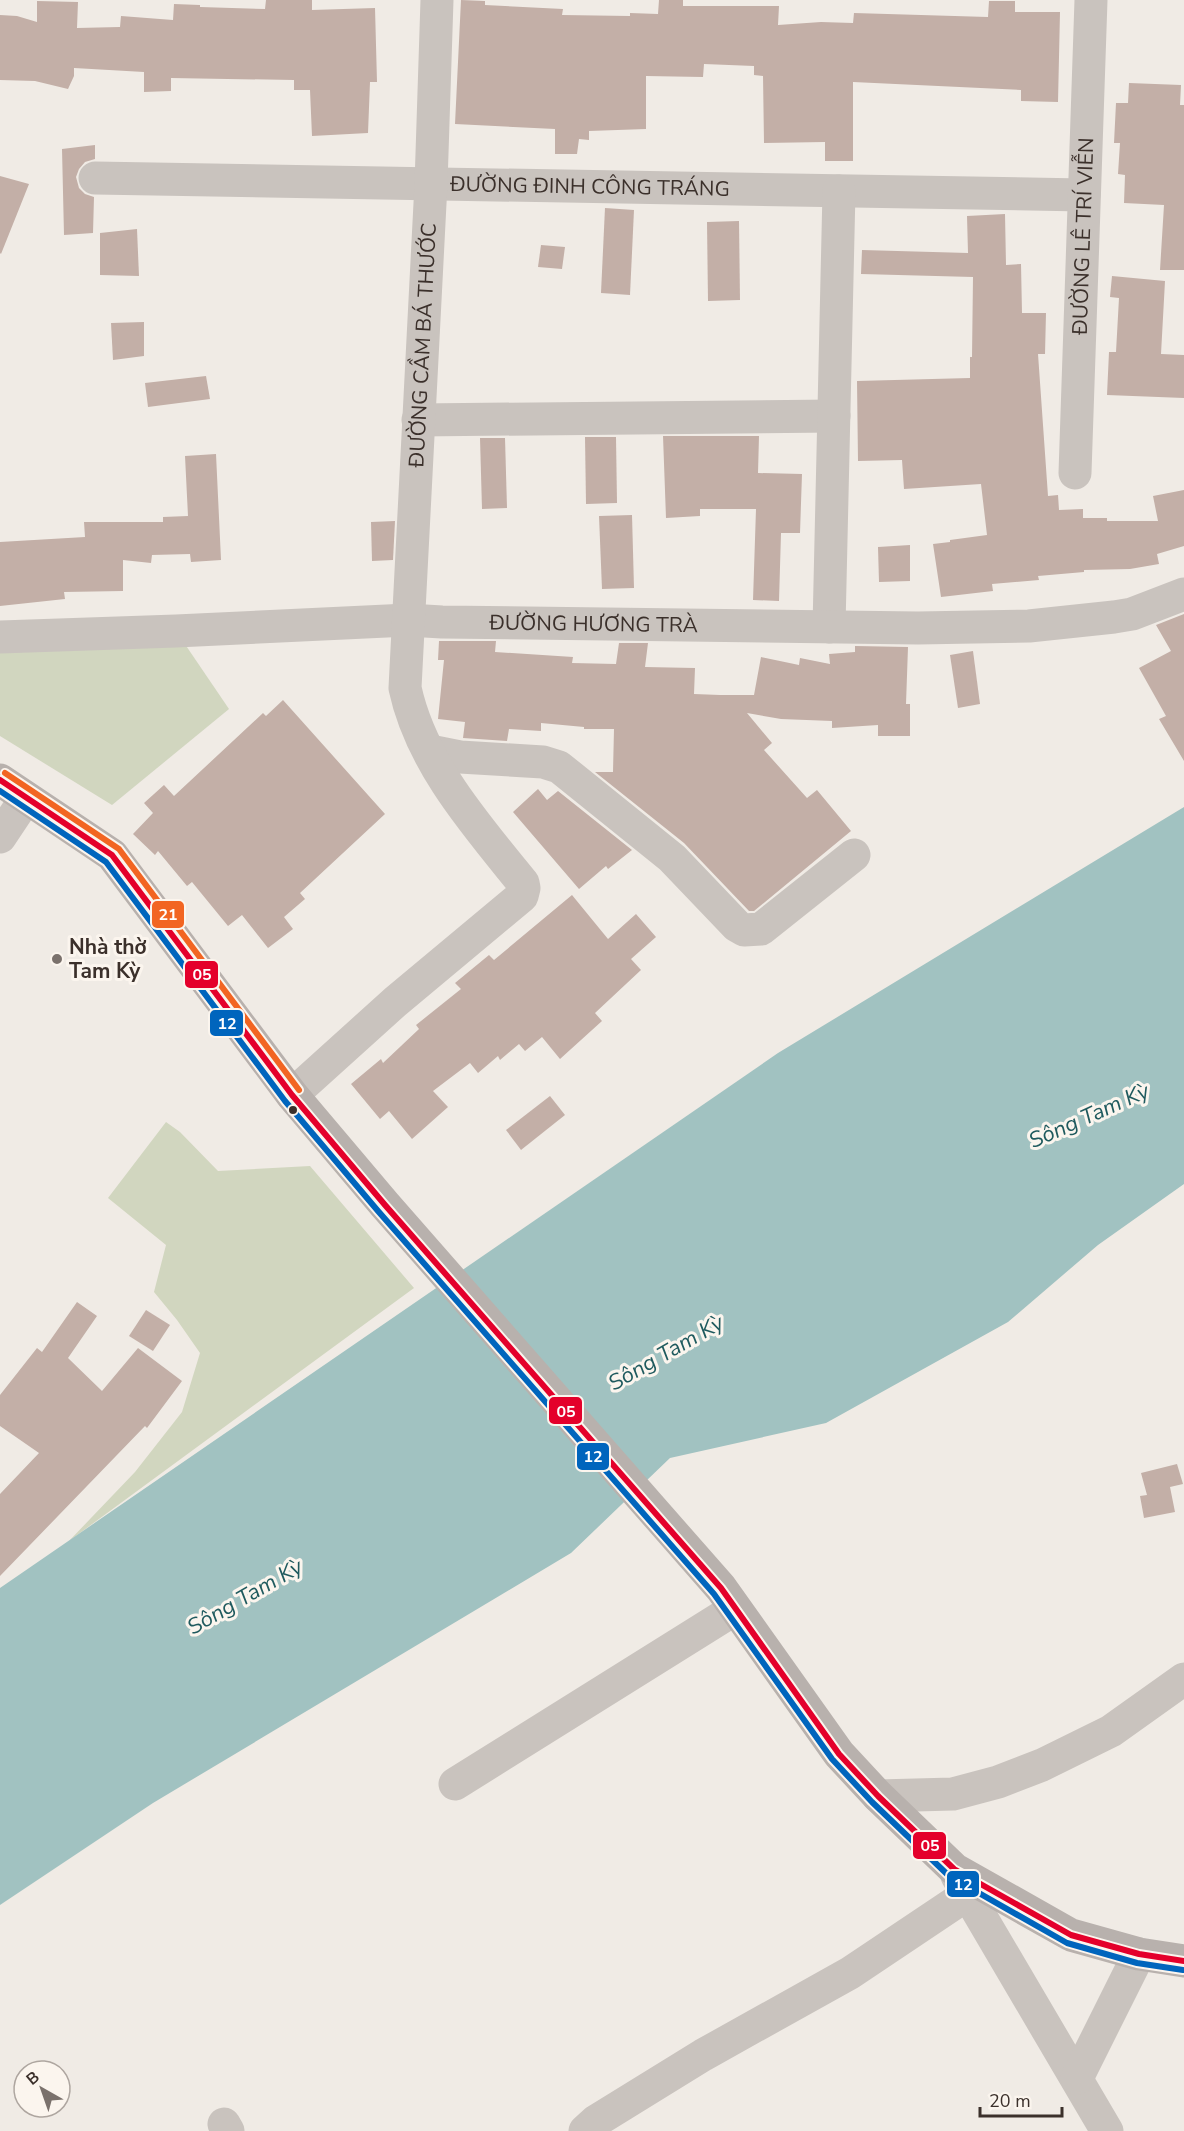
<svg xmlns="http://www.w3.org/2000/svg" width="1184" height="2131" font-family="'Nunito Sans',sans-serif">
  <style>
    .green { fill: #d1d6bf }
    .water { fill: #a1c2c1 }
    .building { fill: #c3afa7 }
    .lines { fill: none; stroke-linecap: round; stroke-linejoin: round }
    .minor { stroke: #c9c3be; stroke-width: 33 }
    .major { stroke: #b8b1ad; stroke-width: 33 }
    .bus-1-casing { stroke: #fbf5ee; stroke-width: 10 }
    .bus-2-casing { stroke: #fbf5ee; stroke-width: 10 }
    .bus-3-casing { stroke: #fbf5ee; stroke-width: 10 }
    .bus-1 { stroke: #e4002b; stroke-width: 6 }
    .bus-2 { stroke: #0065bd; stroke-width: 6 }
    .bus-3 { stroke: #f26522; stroke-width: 6 }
    .poi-dot { fill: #7a716c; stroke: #fbf5ee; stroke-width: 2 }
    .bus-dot { fill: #3b302b; stroke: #fbf5ee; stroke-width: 2 }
    .labels { text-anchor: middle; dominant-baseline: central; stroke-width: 6; stroke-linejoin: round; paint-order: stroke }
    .street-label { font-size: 21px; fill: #3b302b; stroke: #fbf5ee }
    .poi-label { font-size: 21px; font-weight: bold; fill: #3b302b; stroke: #fbf5ee; text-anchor: start }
    .water-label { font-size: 22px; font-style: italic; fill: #1f5a5e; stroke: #fbf5ee }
    .line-badge { stroke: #fbf5ee; stroke-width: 2 }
    .badge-label { font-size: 16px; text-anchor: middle; font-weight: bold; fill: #fff }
  </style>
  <rect width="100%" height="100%" fill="#f0ebe5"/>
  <g class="green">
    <path d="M 176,631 L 229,709 L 112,805 L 0,736 L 0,646 Z"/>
    <path d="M 166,1122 L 180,1132 L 218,1171 L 310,1166 L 414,1288 L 69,1541 L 135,1472 L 182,1412 L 200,1353 L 177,1320 L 154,1292 L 166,1245 L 108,1198 Z"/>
  </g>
  <path class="water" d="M 1184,807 L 1184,1184 L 1098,1245 L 1008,1322 L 826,1423 L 670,1458 L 571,1553 L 153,1803 L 0,1905 L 0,1588 L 778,1053 Z"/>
  <g class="building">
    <path d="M 266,0 L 312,0 L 312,10 L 375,8 L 377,82 L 370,82 L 368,133 L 312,136 L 310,90 L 294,90 L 294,80 L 171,78 L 171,91 L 144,92 L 144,72 L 74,68 L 74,76 L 68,89 L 35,81 L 0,80 L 0,15 L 17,16 L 37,22 L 37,1 L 78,2 L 77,28 L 120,27 L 121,16 L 173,20 L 174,4 L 200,5 L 200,7 L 265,9 Z"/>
    <path d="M 461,0 L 485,1 L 485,5 L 563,9 L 562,15 L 630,16 L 630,13 L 658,14 L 659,0 L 683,0 L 683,6 L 779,6 L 778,25 L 821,22 L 853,23 L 854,13 L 988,17 L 989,1 L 1015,1 L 1015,12 L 1060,12 L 1058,102 L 1021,101 L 1021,90 L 853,82 L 853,161 L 825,161 L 825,142 L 764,143 L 763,76 L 754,75 L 754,66 L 704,64 L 703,77 L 646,76 L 646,129 L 589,131 L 589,140 L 579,139 L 577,154 L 555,154 L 555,129 L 455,124 Z"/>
    <path d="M 1129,83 L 1181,85 L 1180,105 L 1184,105 L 1184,270 L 1160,270 L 1164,205 L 1124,203 L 1125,175 L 1118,174 L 1120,143 L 1114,143 L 1116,103 L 1128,103 Z"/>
    <path d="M 95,145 L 95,159 L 85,162 L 79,169 L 76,177 L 79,188 L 85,194 L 94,197 L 93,233 L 64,235 L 62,149 Z"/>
    <path d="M 0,176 L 29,184 L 1,254 L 0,253 Z"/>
    <path d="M 605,208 L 634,210 L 630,295 L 601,293 Z"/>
    <path d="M 1005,214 L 1006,265 L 1021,264 L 1022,313 L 1046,313 L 1045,354 L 1038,354 L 1048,496 L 1058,495 L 1059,510 L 1083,509 L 1083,518 L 1107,518 L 1107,521 L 1158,521 L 1153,496 L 1184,490 L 1184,546 L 1157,554 L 1159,564 L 1130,569 L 1084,570 L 1084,572 L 1038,576 L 1039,580 L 992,584 L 993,591 L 941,597 L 933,544 L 950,542 L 950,540 L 987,535 L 981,484 L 904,489 L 902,460 L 858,461 L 857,381 L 970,378 L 970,357 L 972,357 L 973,277 L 861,274 L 862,250 L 968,253 L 967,216 Z"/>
    <path d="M 739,221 L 740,300 L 708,301 L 707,222 Z"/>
    <path d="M 137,229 L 139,276 L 100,275 L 100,233 Z"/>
    <path d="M 541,245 L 565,247 L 562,269 L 538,267 Z"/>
    <path d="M 1112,276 L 1165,281 L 1161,354 L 1184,355 L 1184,398 L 1107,395 L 1109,352 L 1116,352 L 1119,298 L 1110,297 Z"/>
    <path d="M 144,322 L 144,356 L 113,360 L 111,323 Z"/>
    <path d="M 206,376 L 210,399 L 148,407 L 145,383 Z"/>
    <path d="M 663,436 L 759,436 L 758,473 L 802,474 L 800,533 L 781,533 L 779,601 L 753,600 L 756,509 L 700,509 L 700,516 L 666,518 Z"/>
    <path d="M 585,437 L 616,437 L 617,503 L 586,504 Z"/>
    <path d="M 480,438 L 505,438 L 507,508 L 482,509 Z"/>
    <path d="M 216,454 L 221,560 L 191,562 L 190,554 L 152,555 L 151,563 L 123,560 L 123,591 L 64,592 L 65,599 L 0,606 L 0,542 L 85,537 L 84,522 L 163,522 L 163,517 L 188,516 L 185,456 Z"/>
    <path d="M 632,515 L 634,588 L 602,589 L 599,516 Z"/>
    <path d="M 395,521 L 393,560 L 372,561 L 371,522 Z"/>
    <path d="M 910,545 L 910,581 L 879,582 L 878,547 Z"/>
    <path d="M 1184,614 L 1184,761 L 1159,719 L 1166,716 L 1139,668 L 1171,651 L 1156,625 Z"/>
    <path d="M 439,641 L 496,641 L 495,652 L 573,657 L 572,663 L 616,664 L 619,643 L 648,643 L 645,667 L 695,668 L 694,694 L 720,695 L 754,695 L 761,657 L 799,665 L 800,658 L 830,664 L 829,654 L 855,652 L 855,646 L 908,647 L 906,704 L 910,704 L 910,736 L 878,736 L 878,725 L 832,728 L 832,721 L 781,719 L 747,713 L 772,743 L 764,750 L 807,798 L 817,790 L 851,831 L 754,911 L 749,911 L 684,843 L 595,772 L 613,772 L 614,729 L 584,729 L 584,727 L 541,723 L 541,731 L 509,729 L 507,741 L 463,738 L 465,722 L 438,719 L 444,660 L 438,660 Z"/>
    <path d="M 973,651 L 980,704 L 958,708 L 950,655 Z"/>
    <path d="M 283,700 L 385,814 L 300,893 L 305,899 L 284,917 L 293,929 L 268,948 L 242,915 L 228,926 L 192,882 L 187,886 L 158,851 L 155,855 L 133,834 L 153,813 L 144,803 L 164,785 L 174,796 L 263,713 L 266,716 Z"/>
    <path d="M 538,789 L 547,800 L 558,791 L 632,850 L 608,869 L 606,866 L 579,889 L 513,812 Z"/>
    <path d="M 572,895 L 608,939 L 636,914 L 656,937 L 631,959 L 641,970 L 595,1013 L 602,1021 L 560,1059 L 542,1037 L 525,1051 L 519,1044 L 500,1060 L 498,1056 L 478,1073 L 470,1063 L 433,1091 L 448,1107 L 412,1139 L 389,1111 L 380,1119 L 351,1084 L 381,1059 L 383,1063 L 419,1029 L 416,1025 L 461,989 L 455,983 L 489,955 L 494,960 Z"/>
    <path d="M 550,1096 L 565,1115 L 521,1150 L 506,1130 Z"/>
    <path d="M 77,1302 L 97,1316 L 68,1358 L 102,1391 L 138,1348 L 182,1381 L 147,1428 L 145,1426 L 0,1576 L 0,1494 L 39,1453 L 0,1426 L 0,1395 L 37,1348 L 42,1352 Z"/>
    <path d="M 146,1310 L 170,1325 L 153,1351 L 129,1336 Z"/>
    <path d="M 1177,1464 L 1183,1484 L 1170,1487 L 1175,1512 L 1144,1518 L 1140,1496 L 1147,1495 L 1141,1473 Z"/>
  </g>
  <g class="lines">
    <g class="minor">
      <path id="s1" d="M 95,178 L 1084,195"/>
      <path d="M 418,420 L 834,416"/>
      <path id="s2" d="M 1075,473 L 1091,0"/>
      <path d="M 829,627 L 839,191"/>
      <path id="s3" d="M 0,637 L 176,631 L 408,620 L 442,622 L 918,628 L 1029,626 L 1114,617 L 1132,614 L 1184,594"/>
      <path d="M 430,751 L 460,757 L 543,762 L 559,767 L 672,858 L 737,926 L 744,930 L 761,929 L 854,855"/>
      <path d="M 0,837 L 26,798"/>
      <path id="s4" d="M 292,1095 L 395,1002 L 522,896 L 524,888 L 523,883 C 476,825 421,763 405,688 L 431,184 L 437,0"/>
      <path d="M 455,1784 L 735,1609"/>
      <path d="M 878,1796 L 953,1794 L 998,1782 L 1042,1765 L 1111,1731 L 1184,1679"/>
      <path d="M 957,1876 L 1107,2131"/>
      <path d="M 1077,2078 L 1139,1954"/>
      <path d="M 224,2124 L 228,2131"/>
      <path d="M 585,2131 L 596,2121 L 703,2055 L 850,1973 L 968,1894"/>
    </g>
    <path class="major" d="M 0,780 L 112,855 L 292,1095 L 385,1205 L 721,1588 L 839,1754 L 878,1796 L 954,1869 L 1071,1935 L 1139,1954 L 1184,1961"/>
    <defs>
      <path id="bus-1" d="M 0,780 L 112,855 L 292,1095 L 385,1205 L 721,1588 L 839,1754 L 878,1796 L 954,1869 L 1071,1935 L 1139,1954 L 1184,1961"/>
      <path id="bus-2" d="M 0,791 L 106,862 L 285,1101 L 378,1211 L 714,1594 L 832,1759 L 872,1802 L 949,1876 L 1067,1943 L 1137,1963 L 1183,1970"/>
      <path id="bus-3" d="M 5,773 L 119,849 L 299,1090"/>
    </defs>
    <use href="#bus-1" class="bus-1-casing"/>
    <use href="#bus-2" class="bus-2-casing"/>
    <use href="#bus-3" class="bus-3-casing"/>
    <use href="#bus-1" class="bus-1"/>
    <use href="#bus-2" class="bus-2"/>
    <use href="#bus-3" class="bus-3"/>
  </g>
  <circle class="poi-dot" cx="57" cy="959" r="6"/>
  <circle class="bus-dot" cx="293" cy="1110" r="5"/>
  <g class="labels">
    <g class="street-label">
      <text stroke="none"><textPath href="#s1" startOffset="495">ĐƯỜNG ĐINH CÔNG TRÁNG</textPath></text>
      <text stroke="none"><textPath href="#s2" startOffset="237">ĐƯỜNG LÊ TRÍ VIỄN</textPath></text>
      <text stroke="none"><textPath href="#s4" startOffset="891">ĐƯỜNG CẦM BÁ THƯỚC</textPath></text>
      <text stroke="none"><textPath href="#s3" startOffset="594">ĐƯỜNG HƯƠNG TRÀ</textPath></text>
    </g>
    <g class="poi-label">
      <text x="69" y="947">Nhà thờ<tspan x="69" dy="24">Tam Kỳ</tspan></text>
    </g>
    <g class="water-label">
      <text transform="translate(1089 1116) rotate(-24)">Sông Tam Kỳ</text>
      <text transform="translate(666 1353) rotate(-30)">Sông Tam Kỳ</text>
      <text transform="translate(245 1597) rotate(-30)">Sông Tam Kỳ</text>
    </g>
  </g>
  <g class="line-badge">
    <rect x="151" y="900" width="34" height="29" rx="6" fill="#f26522"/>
    <rect x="184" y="960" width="35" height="29" rx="6" fill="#e4002b"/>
    <rect x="209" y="1009" width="35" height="28" rx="6" fill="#0065bd"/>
    <rect x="548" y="1396" width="35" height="29" rx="6" fill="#e4002b"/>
    <rect x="576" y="1442" width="34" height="29" rx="6" fill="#0065bd"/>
    <rect x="912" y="1831" width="35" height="29" rx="6" fill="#e4002b"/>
    <rect x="946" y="1870" width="34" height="28" rx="6" fill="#0065bd"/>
  </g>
  <g class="badge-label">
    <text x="168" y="920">21</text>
    <text x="202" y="980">05</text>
    <text x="227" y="1029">12</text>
    <text x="566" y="1417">05</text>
    <text x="593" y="1462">12</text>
    <text x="930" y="1851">05</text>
    <text x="963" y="1890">12</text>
  </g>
  <g transform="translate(42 2089) rotate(320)"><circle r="28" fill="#fbf5ee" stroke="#aea6a0" stroke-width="1.5"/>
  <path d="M0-4.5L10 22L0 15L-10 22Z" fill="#7a716c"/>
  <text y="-9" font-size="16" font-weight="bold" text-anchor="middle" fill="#3b302b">B</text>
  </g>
  <path d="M980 2107v9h82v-9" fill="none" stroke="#3b302b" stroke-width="3"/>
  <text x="989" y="2107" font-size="18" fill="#3b302b" stroke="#fbf5ee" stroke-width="4.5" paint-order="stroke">20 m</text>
</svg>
